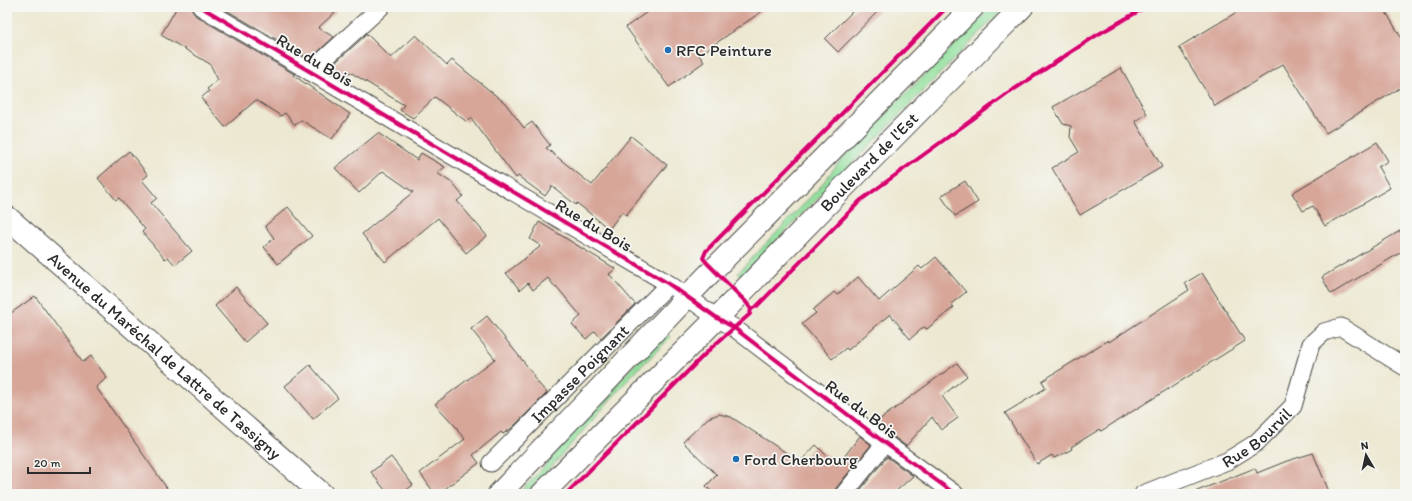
<svg xmlns="http://www.w3.org/2000/svg" width="1412" height="501" font-family="Itim,sans-serif">
  <style>
    .green { fill: #92e09e; stroke: #5e8664 }
    .building { fill: #d7a699 }
    .lines { fill: none; stroke-linecap: round; stroke-linejoin: round }
    .minor-casing { stroke: #484744; stroke-width: 19 }
    .tertiary-casing { stroke: #484744; stroke-width: 24 }
    .primary-casing { stroke: #484744; stroke-width: 24 }
    .minor { stroke: #fff; stroke-width: 17 }
    .tertiary { stroke: #fff; stroke-width: 22 }
    .primary { stroke: #fff; stroke-width: 22 }
    .cycleway-casing { stroke: #f6f6f2; stroke-width: 6 }
    .cycleway { stroke: #d6006c; stroke-width: 4 }
    .poi-dot { fill: #1f6fb2; stroke: #f6f6f2; stroke-width: 1.5 }
    .labels { text-anchor: middle; dominant-baseline: central; stroke-width: 3.5; stroke-linejoin: round; paint-order: stroke }
    .poi-label { font-size: 17px; fill: #2b2b2b; stroke: #f6f6f2; text-anchor: start }
    .street-label { font-size: 17px; fill: #2b2b2b; stroke: #f6f6f2 }
  </style>
  <rect width="100%" height="100%" fill="#f6f6f2"/>
  <filter id="ink" filterUnits="userSpaceOnUse"><feTurbulence type="fractalNoise" baseFrequency=".025" numOctaves="2"/><feDisplacementMap in="SourceGraphic" scale="8" xChannelSelector="R" yChannelSelector="G"/><feConvolveMatrix kernelMatrix="1 2 1 2 8 2 1 2 1" color-interpolation-filters="sRGB"/></filter>
  <filter id="wash" filterUnits="userSpaceOnUse"><feTurbulence type="fractalNoise" baseFrequency=".012" numOctaves="4" result="noise"/><feDisplacementMap in="SourceGraphic" scale="16" xChannelSelector="R" yChannelSelector="G"/><feGaussianBlur stdDeviation="0.9" result="paint"/><feColorMatrix in="noise" values="0 0 0 0 0 0 0 0 0 0 0 0 0 0 0 0 0 1.4 0 .05"/><feComposite in="paint" operator="in"/></filter>
  <g filter="url(#wash)">
    <rect width="100%" height="100%" fill="#ece8d1"/>
    <g class="green">
      <path d="M 992,7 L 1005,7 L 742,276 L 738,273 L 818,189 L 844,156 Z"/>
      <path d="M 666,332 L 671,337 L 631,376 L 554,464 L 525,494 L 518,494 L 541,470 L 583,419 Z"/>
    </g>
    <g id="blocks">
      <g class="building">
        <path d="M 177,7 L 191,7 L 193,12 L 196,16 L 294,74 L 293,75 L 350,114 L 332,139 L 301,120 L 295,125 L 285,113 L 281,116 L 256,100 L 225,127 L 201,98 L 209,91 L 207,89 L 218,80 L 210,64 L 161,35 Z"/>
        <path d="M 221,7 L 341,7 L 318,28 L 334,37 L 310,59 Z"/>
        <path d="M 654,7 L 768,7 L 699,55 L 704,62 L 669,87 L 626,27 Z"/>
        <path d="M 857,7 L 882,7 L 838,52 L 825,39 Z"/>
        <path d="M 1245,7 L 1383,7 L 1405,44 L 1405,85 L 1326,133 L 1283,64 L 1215,106 L 1179,47 Z"/>
        <path d="M 367,34 L 391,58 L 416,35 L 447,65 L 452,60 L 505,103 L 524,128 L 532,122 L 550,145 L 546,148 L 592,185 L 631,136 L 667,165 L 626,215 L 622,212 L 609,229 L 577,203 L 576,205 L 552,186 L 545,196 L 518,176 L 516,178 L 471,118 L 467,122 L 435,97 L 413,118 L 400,110 L 404,105 L 350,72 L 344,78 L 328,69 Z"/>
        <path d="M 1121,68 L 1147,114 L 1135,121 L 1162,167 L 1080,215 L 1052,168 L 1079,152 L 1070,137 L 1071,126 L 1063,124 L 1053,107 Z"/>
        <path d="M 378,133 L 417,160 L 421,153 L 445,167 L 437,173 L 452,183 L 463,196 L 457,201 L 487,236 L 466,253 L 438,218 L 385,262 L 362,234 L 413,192 L 383,171 L 359,193 L 335,168 Z"/>
        <path d="M 1377,142 L 1388,161 L 1378,167 L 1390,188 L 1325,226 L 1313,206 L 1303,211 L 1292,193 Z"/>
        <path d="M 129,151 L 148,175 L 142,180 L 157,198 L 151,203 L 192,251 L 175,265 L 168,257 L 165,259 L 142,232 L 145,229 L 119,198 L 116,200 L 98,178 Z"/>
        <path d="M 965,181 L 978,202 L 955,216 L 941,196 Z"/>
        <path d="M 288,207 L 312,236 L 278,264 L 264,247 L 274,238 L 265,226 Z"/>
        <path d="M 539,222 L 616,269 L 609,274 L 635,304 L 601,338 L 595,331 L 586,339 L 572,324 L 581,316 L 556,286 L 555,287 L 548,278 L 533,290 L 528,283 L 520,290 L 506,273 L 541,246 L 530,239 Z"/>
        <path d="M 1405,228 L 1405,250 L 1331,294 L 1322,277 Z"/>
        <path d="M 936,257 L 966,292 L 951,304 L 954,307 L 927,329 L 924,327 L 910,339 L 890,314 L 848,350 L 846,348 L 832,359 L 802,324 L 816,313 L 813,310 L 834,292 L 837,295 L 858,277 L 879,301 L 919,266 L 922,269 Z"/>
        <path d="M 1202,273 L 1245,341 L 1101,431 L 1100,429 L 1071,447 L 1072,449 L 1065,453 L 1054,458 L 1052,455 L 1037,464 L 1005,413 L 1046,388 L 1042,381 L 1108,340 L 1109,342 L 1189,290 L 1185,283 Z"/>
        <path d="M 236,287 L 267,323 L 245,342 L 215,306 Z"/>
        <path d="M 35,296 L 83,362 L 91,356 L 107,378 L 96,387 L 171,494 L 7,494 L 7,316 Z"/>
        <path d="M 487,316 L 535,376 L 533,377 L 547,393 L 513,427 L 503,434 L 501,432 L 473,455 L 479,463 L 438,494 L 435,494 L 420,473 L 465,439 L 457,430 L 458,429 L 435,404 L 495,359 L 471,329 Z"/>
        <path d="M 957,363 L 967,376 L 942,396 L 958,418 L 941,430 L 932,417 L 906,446 L 875,423 Z"/>
        <path d="M 310,365 L 338,398 L 313,419 L 285,386 Z"/>
        <path d="M 719,414 L 731,417 L 788,454 L 799,463 L 816,445 L 837,466 L 860,436 L 871,445 L 836,488 L 834,494 L 714,494 L 706,486 L 717,475 L 683,442 L 708,418 Z"/>
        <path d="M 1313,453 L 1330,494 L 1192,494 L 1192,493 L 1255,468 L 1257,473 L 1287,461 Z"/>
        <path d="M 391,457 L 413,485 L 401,494 L 388,494 L 371,472 Z"/>
        <path d="M 887,457 L 913,476 L 893,494 L 857,494 Z"/>
      </g>
    </g>
  </g>
  <g filter="url(#ink)">
    <use href="#blocks" fill-opacity="0" stroke="#484744" stroke-width="1"/>
    <g class="lines">
      <defs>
        <g id="minor">
          <path d="M 201,7 L 669,284 L 717,318 L 733,327 L 885,443 L 955,494"/>
          <path d="M 310,72 L 381,7"/>
          <path id="s1" d="M 491,463 L 669,284"/>
          <path d="M 844,494 L 885,443"/>
          <path id="s2" d="M 1143,494 L 1227,461 L 1256,443 L 1293,406 L 1311,344 L 1324,332 L 1341,327 L 1405,367"/>
        </g>
        <g id="tertiary">
          <path id="s3" d="M 7,217 L 322,494"/>
        </g>
        <g id="primary">
          <path d="M 499,494 L 707,276 L 973,7"/>
          <path id="s4" d="M 542,494 L 717,318 L 845,186 L 1022,7"/>
        </g>
      </defs>
      <use href="#minor" class="minor-casing"/>
      <use href="#tertiary" class="tertiary-casing"/>
      <use href="#primary" class="primary-casing"/>
      <use href="#minor" class="minor"/>
      <use href="#tertiary" class="tertiary"/>
      <use href="#primary" class="primary"/>
      <defs>
        <g id="cycleway">
          <path d="M 201,7 L 669,284 L 717,318 L 733,327 L 885,443 L 955,494"/>
          <path d="M 751,309 L 746,302 L 707,263 L 703,258 L 706,251 L 947,7"/>
          <path d="M 566,494 L 711,348 L 750,314 L 751,309 L 757,306 L 861,200 L 1013,90 L 1097,35 L 1146,7"/>
        </g>
      </defs>
      <use href="#cycleway" class="cycleway-casing"/>
      <use href="#cycleway" class="cycleway"/>
    </g>
  </g>
  <g class="poi-dot">
    <circle cx="668" cy="50" r="4"/>
    <circle cx="736" cy="459" r="4"/>
  </g>
  <g class="labels">
    <g class="poi-label">
      <text x="676" y="50">RFC Peinture</text>
      <text x="744" y="459">Ford Cherbourg</text>
    </g>
    <g class="street-label">
      <text transform="translate(315 60) rotate(31)">Rue du Bois</text>
      <text stroke="none"><textPath href="#s4" startOffset="466">Boulevard de l'Est</textPath></text>
      <text transform="translate(594 225) rotate(31)">Rue du Bois</text>
      <text stroke="none"><textPath href="#s3" startOffset="210">Avenue du Maréchal de Lattre de Tassigny</textPath></text>
      <text stroke="none"><textPath href="#s1" startOffset="126">Impasse Poignant</textPath></text>
      <text transform="translate(862 409) rotate(37)">Rue du Bois</text>
      <text stroke="none"><textPath href="#s2" startOffset="128">Rue Bourvil</textPath></text>
    </g>
  </g>
  <rect width="1412" height="501" fill="none" stroke="#f6f6f2" stroke-width="24"/>
  <g transform="translate(1366 455) rotate(351)" stroke="#f6f6f2" stroke-width="3" paint-order="stroke">
  <path d="M0-3L7 15L0 10L-7 15Z" fill="#2b2b2b"/>
  <text y="-6" font-size="11" font-weight="bold" text-anchor="middle" fill="#2b2b2b">N</text>
  </g>
  <path d="M28 467v6h62v-6" fill="none" stroke="#2b2b2b" stroke-width="2"/>
  <text x="34" y="467" font-size="12" fill="#2b2b2b" stroke="#f6f6f2" stroke-width="3" paint-order="stroke">20 m</text>
</svg>
